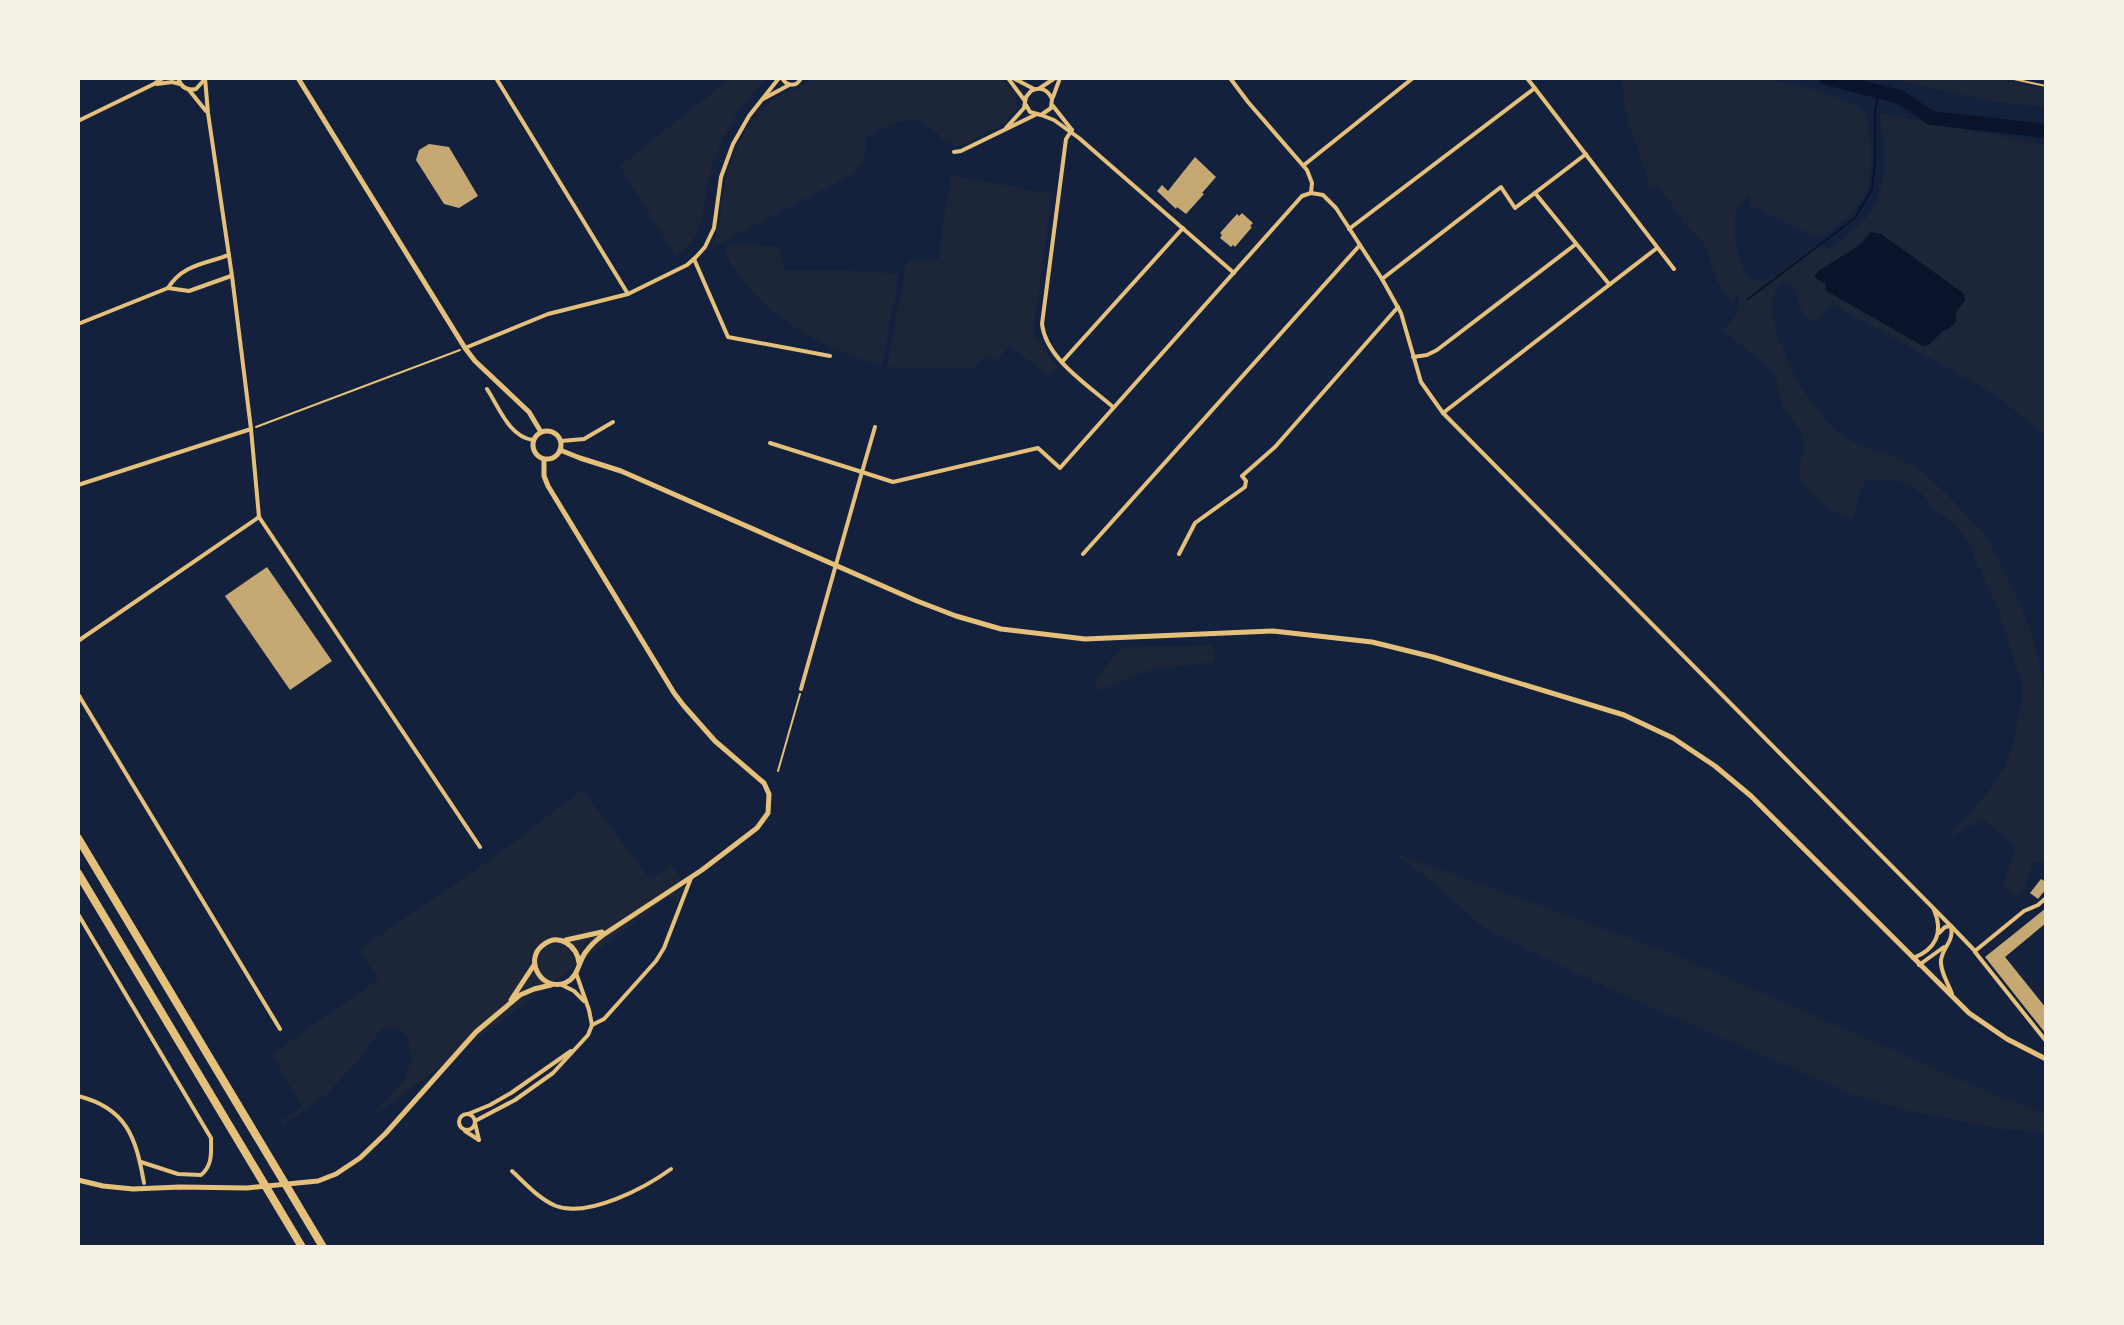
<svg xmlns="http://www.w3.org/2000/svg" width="2124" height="1325" font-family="'Work Sans',sans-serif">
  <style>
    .green { fill: #1d2539; fill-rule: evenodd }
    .water { fill: #0b132b }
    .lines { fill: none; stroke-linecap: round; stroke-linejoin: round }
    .stream { stroke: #0b132b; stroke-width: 2 }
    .river { stroke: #0b132b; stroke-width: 14 }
    .building { fill: #c6a872 }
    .path { stroke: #e5c07b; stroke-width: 2 }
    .minor { stroke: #e5c07b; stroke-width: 4 }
    .tertiary { stroke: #e5c07b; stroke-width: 5 }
    .motorway { stroke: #e5c07b; stroke-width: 8 }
  </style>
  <rect width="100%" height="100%" fill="#14213d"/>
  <g class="green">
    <path d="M 731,78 L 768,78 C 740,104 720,136 710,173 C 700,208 709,233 676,257 L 620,166 Z"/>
    <path d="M 809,78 L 1001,78 L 1016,94 L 1017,109 L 1003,124 L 961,146 L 955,146 L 948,141 L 946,142 C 938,135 930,125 921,121 C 908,116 875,129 866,138 C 865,152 865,164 854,173 L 711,248 C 723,223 720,206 726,180 C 730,162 738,143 748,128 C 756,115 765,104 778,96 C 792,88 800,95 809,78 Z"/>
    <path d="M 1621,78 C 1703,78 1795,67 1867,113 L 1871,159 L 1869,181 L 1866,193 L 1854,211 L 1821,239 L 1751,206 L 1749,195 C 1746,199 1738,206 1736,211 C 1730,224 1739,263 1746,276 C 1752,279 1758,282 1765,280 C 1780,275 1800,252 1819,244 L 1831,249 C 1842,240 1854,231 1864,220 C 1892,190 1885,149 1880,113 L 2046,145 L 2046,434 L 2036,428 L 1993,393 L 1834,305 L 1828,306 L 1818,321 C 1797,321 1801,297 1791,284 L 1783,283 C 1778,287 1774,291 1773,298 C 1766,337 1811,412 1842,435 C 1862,449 1877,449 1898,458 C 1927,471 1950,497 1971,521 C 1977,527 1984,531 1987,538 C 2007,576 2031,621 2039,662 C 2052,726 2046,797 2046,862 L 2033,862 L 2023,890 L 2015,896 L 2003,888 C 2005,873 2015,859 2014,844 L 1982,819 L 1946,840 L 1990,790 L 2004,769 L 2013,746 L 2022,700 L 2022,683 L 1999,611 L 1969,544 L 1960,530 L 1947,517 L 1934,510 L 1927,499 L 1918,490 L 1893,479 L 1867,480 L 1861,488 L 1853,520 C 1838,517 1800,490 1800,473 C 1799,462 1806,453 1804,442 C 1801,426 1789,418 1782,405 C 1777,395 1780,384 1775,375 C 1768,365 1733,338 1722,331 C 1734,321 1742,309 1738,293 L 1731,302 L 1717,281 L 1705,245 L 1683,222 L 1683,220 L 1660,188 L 1650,189 L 1639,151 L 1629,127 ZM 1872,232 L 1882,234 L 1964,294 L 1956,312 L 1956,320 L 1935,340 L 1923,346 L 1826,290 C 1828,263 1855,250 1872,232 Z"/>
    <path d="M 1888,78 L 1995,78 L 2046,89 L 2046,107 L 1990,101 Z"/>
    <path d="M 951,175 L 1052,194 L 1033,333 L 1057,368 L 1049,376 L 1010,346 L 996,360 L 986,355 L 973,369 L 887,367 L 907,261 L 938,261 Z"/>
    <path d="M 732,243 L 779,247 L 784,270 L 844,270 L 899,274 L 882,365 C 820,350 752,309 724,250 Z"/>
    <path d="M 1213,645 L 1214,662 L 1151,670 L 1095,691 L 1094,690 L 1097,686 L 1094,682 L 1122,647 Z"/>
    <path d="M 582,790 L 650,879 L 671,865 L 685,883 L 678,902 L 670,896 L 371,1118 C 380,1105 391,1095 402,1083 C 407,1077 407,1068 413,1061 L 407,1036 L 399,1027 L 386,1027 L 379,1032 L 360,1058 L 328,1093 L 282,1126 L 280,1122 L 302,1107 L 272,1054 L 379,979 L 359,950 L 497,855 Z"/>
    <path d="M 1392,852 L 1678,956 L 1997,1096 L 2046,1114 L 2046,1132 L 2003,1129 L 1913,1112 L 1854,1095 L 1630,998 L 1503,938 L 1483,927 L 1429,879 Z"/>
  </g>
  <path class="water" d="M 1871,232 L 1881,234 L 1964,294 L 1965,301 L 1956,312 L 1956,321 L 1950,328 L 1942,331 L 1929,345 L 1923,346 L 1825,290 L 1826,284 L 1814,277 L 1818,271 L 1860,245 Z"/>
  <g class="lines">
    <path class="stream" d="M 1748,299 L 1855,218 L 1872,189 L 1875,161 L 1875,111 L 1879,92"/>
    <path class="river" d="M 1826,78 L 1900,97 L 1931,118 L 2046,131"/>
  </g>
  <g class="building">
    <path d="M 429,144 L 449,147 L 478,196 L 459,208 L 444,204 L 416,160 L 419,150 Z"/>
    <path d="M 1195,157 L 1216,177 L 1202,193 L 1204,194 L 1186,214 L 1177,207 L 1176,209 L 1157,191 L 1162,185 L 1168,191 Z"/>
    <path d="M 1242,213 L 1253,223 L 1250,226 L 1252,227 L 1235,247 L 1233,245 L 1231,247 L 1220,238 L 1222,235 L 1220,233 L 1237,214 L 1239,216 Z"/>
    <path d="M 267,567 L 332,661 L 290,690 L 225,596 Z"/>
    <path d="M 2041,879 L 2046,882 L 2046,889 L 2038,899 L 2030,893 Z"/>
    <path d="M 2046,908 L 2046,923 L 2005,957 L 2046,1008 L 2046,1034 L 1985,957 Z"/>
  </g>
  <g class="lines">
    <g class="path">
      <path d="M 2009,78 L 2046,86"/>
      <path d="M 256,427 L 460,350"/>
      <path d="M 778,771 L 800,694"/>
    </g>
    <g class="minor">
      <path d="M 178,78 C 181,87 187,91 196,89 L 204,80"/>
      <path d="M 205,78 L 208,113 L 232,276 L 251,429 L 259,517 L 480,847"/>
      <path d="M 496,78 L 628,294"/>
      <path d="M 782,78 C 787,87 797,87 801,78"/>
      <path d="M 1008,78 L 1025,101"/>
      <path d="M 1013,78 L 1034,89"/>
      <path d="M 1230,78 L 1248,102 L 1307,170 L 1312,183 L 1311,193"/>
      <path d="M 1527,78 L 1674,269"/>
      <path d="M 157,84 L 172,82 L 180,84"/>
      <path d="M 1040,88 L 1055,78"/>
      <path d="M 189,90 L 206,111"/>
      <path d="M 1053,97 L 1060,78"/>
      <path d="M 763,99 L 789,85"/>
      <path d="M 1053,106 L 1072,130"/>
      <path d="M 1041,115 L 1054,120 L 1079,138 L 1234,273"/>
      <path d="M 78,121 L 154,84 L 163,78"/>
      <path d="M 1006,128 L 1024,108 L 1026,97 L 1031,91 C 1041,86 1048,90 1052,99 L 1051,108 L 1041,115 L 1030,112 L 1026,105"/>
      <path d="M 1072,130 L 1066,139 L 1042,324 C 1046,359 1088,385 1113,407"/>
      <path d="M 954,152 L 961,151 L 1035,115"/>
      <path d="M 1304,165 L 1413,78"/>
      <path d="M 1311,193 L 1323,195 L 1336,208 L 1382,279 L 1401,313 L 1421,382 L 1443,413 L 1951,926 C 1954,943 1943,946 1941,960 C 1940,971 1948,983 1952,994"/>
      <path d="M 1535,193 L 1609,284"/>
      <path d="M 1349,229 L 1535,88"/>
      <path d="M 694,259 L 728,337 L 830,356"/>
      <path d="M 1382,279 L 1501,187 L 1515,208 L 1586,154"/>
      <path d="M 168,288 L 189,291 L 231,276"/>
      <path d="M 78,324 L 168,288 C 182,265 204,264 229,255"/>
      <path d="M 465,348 L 548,314 L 628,294 L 687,265 L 696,257 L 705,247 L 714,228 L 721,177 L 733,144 L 749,116 L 779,78"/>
      <path d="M 1413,357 L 1427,355 L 1437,350 L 1576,244"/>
      <path d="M 1062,362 L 1183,228"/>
      <path d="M 487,389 C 499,407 509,437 533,440"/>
      <path d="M 1443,413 L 1657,248"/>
      <path d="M 561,441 L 584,439 L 613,422"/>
      <path d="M 770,443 L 862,472 L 875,427"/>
      <path d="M 78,485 L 251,429"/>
      <path d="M 1083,554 L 1360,245"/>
      <path d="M 1179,554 L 1195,523 L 1245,487 L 1246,481 L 1242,476 L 1275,447 L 1398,307"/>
      <path d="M 78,641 L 259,517"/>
      <path d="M 801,689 L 862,472 L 893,482 L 1038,448 L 1060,468 L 1302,196 L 1311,193"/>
      <path d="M 78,694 L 280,1029"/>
      <path d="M 78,914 L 211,1138 C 211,1152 213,1165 201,1175 L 178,1174 L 141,1162"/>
      <path d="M 1939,933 L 1945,927 L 1951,926 L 1975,951 L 2024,911 L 2038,905 L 2046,898"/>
      <path d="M 1975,952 L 2046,1041"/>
      <path d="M 1913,958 C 1935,950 1944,933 1934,910"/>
      <path d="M 1919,965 L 1944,947"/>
      <path d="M 576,973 L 589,1010 L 592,1025"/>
      <path d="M 560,984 L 574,991 L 584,1001"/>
      <path d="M 78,1096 C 127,1108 136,1138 144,1183"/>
      <circle cx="467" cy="1122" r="8"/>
      <path d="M 468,1114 L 490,1105 L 511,1093 L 571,1051"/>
      <path d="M 475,1121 L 515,1100 L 553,1073 L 588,1035 L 592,1025 L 604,1019 L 656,961 L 664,948 L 691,878"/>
      <path d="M 475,1123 L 479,1140"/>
      <path d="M 465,1131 L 479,1140"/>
      <path d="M 512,1171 C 526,1184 539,1199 556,1206 C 588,1218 645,1188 671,1169"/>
    </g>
    <g class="tertiary">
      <path d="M 298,78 L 465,348 L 475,361 L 529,412 L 541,432"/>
      <circle cx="547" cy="445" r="14"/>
      <path d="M 560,450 L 580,458 L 621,471 L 917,601 L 956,616 L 1001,629 L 1085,639 L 1273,631 L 1372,642 L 1433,657 L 1624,715 L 1673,738 L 1715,766 L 1751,796 L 1969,1013 L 2007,1039 L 2046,1059"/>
      <path d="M 544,460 L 544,476 L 548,486 L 674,693 L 684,706 L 715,741 L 764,783 L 769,794 L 768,813 L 757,828 L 702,870 L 603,935 C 596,940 590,946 585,953 C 578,963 578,978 565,983 C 542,992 523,960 543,945 C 559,932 577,946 579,963"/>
      <path d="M 566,940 L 602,932"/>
      <path d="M 511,1000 L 534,965"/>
      <path d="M 78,1180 L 103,1186 L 133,1189 L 180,1187 L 247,1188 L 318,1181 L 336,1174 L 360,1158 L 386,1133 L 476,1032 L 520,995 L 534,989 L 551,985"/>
    </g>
    <g class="motorway">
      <path d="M 78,838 L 323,1247"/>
      <path d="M 78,873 L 302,1247"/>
    </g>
  </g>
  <rect width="2124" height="1325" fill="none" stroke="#f6f1e7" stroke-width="160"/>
</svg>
